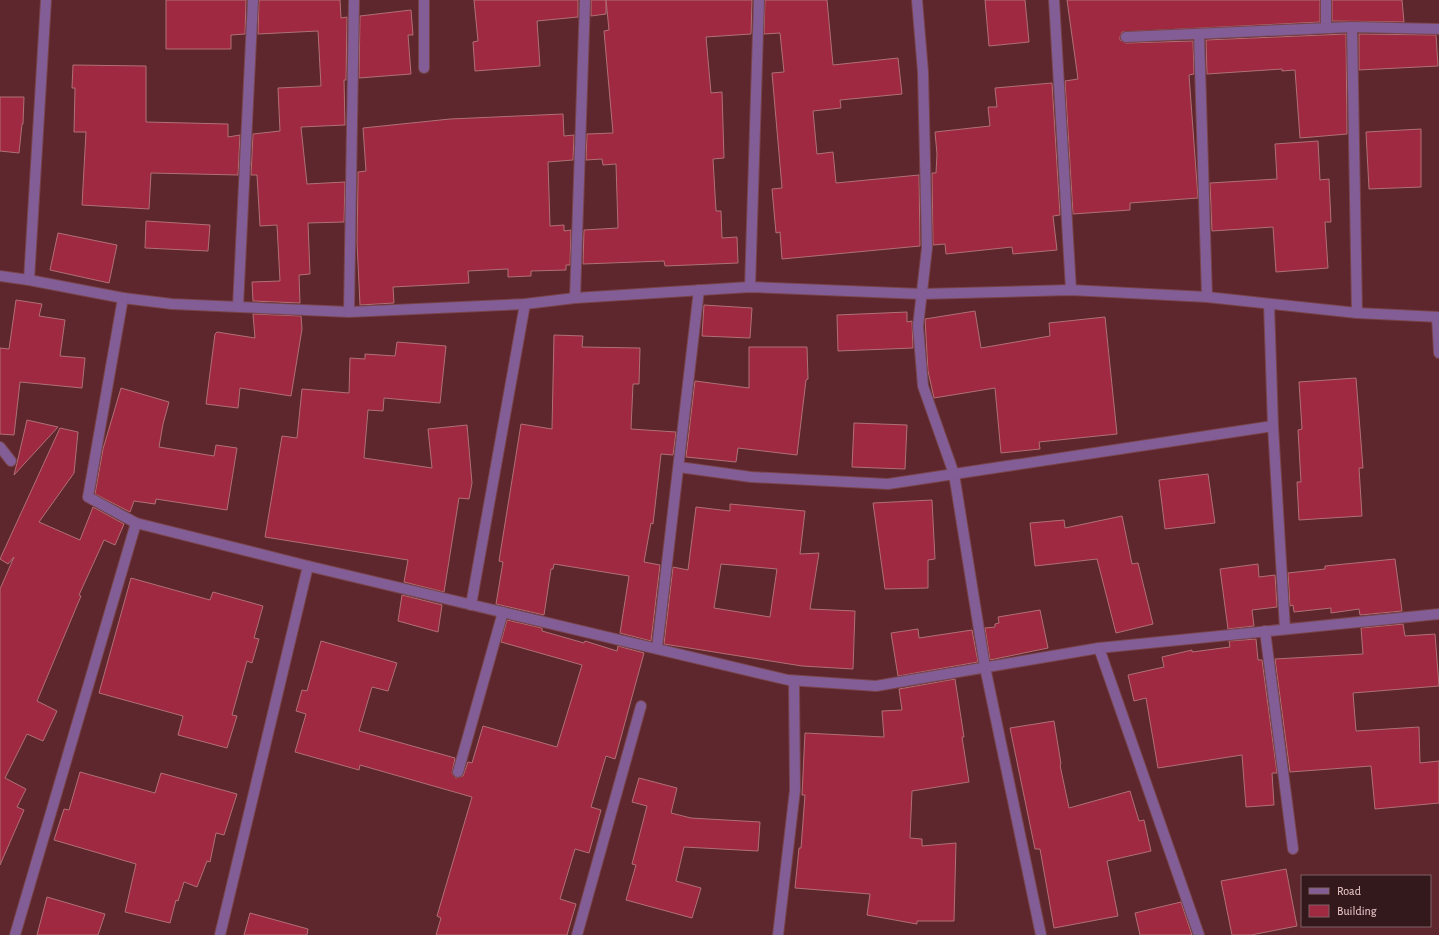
<svg xmlns="http://www.w3.org/2000/svg" width="1439" height="935" font-family="'Alegreya Sans',sans-serif">
  <style>
    .building { fill: #9f2940; stroke: #b07075; fill-rule: evenodd }
    .lines { fill: none; stroke-linecap: round; stroke-linejoin: round }
    .minor-casing { stroke: #78444a; stroke-width: 12 }
    .minor { stroke: #835d95; stroke-width: 10 }
  </style>
  <rect width="100%" height="100%" fill="#5e262d"/>
  <g class="building">
    <path d="M 166,0 L 246,0 L 245,34 L 231,35 L 231,49 L 166,49 Z"/>
    <path d="M 259,0 L 340,0 L 341,18 L 347,17 L 346,80 L 344,80 L 345,125 L 301,127 L 307,184 L 345,182 L 344,222 L 308,223 L 310,274 L 299,275 L 300,303 L 253,301 L 252,282 L 280,281 L 277,225 L 260,226 L 257,175 L 251,175 L 253,134 L 280,131 L 278,88 L 321,86 L 318,31 L 258,34 Z"/>
    <path d="M 474,0 L 578,0 L 578,17 L 537,21 L 540,66 L 475,71 L 473,42 L 478,41 Z"/>
    <path d="M 591,0 L 606,0 L 606,14 L 591,16 Z"/>
    <path d="M 606,0 L 752,0 L 751,34 L 706,37 L 711,93 L 722,92 L 724,158 L 713,159 L 716,211 L 721,211 L 722,238 L 737,237 L 738,263 L 665,266 L 664,261 L 583,264 L 584,230 L 618,228 L 616,164 L 603,165 L 602,159 L 586,160 L 587,134 L 613,133 L 604,31 L 609,30 Z"/>
    <path d="M 765,0 L 827,0 L 833,65 L 898,58 L 902,94 L 840,100 L 841,108 L 813,111 L 817,154 L 833,152 L 836,183 L 919,175 L 920,246 L 782,259 L 780,232 L 776,233 L 772,189 L 782,188 L 772,73 L 784,72 L 780,33 L 764,34 Z"/>
    <path d="M 985,0 L 1025,0 L 1029,42 L 989,46 Z"/>
    <path d="M 1067,0 L 1320,0 L 1320,22 L 1122,32 L 1120,37 L 1120,40 L 1126,43 L 1193,41 L 1194,74 L 1189,75 L 1198,198 L 1130,203 L 1130,210 L 1073,214 L 1065,81 L 1078,79 Z"/>
    <path d="M 1332,0 L 1402,0 L 1404,22 L 1332,21 Z"/>
    <path d="M 411,10 L 413,35 L 408,35 L 411,74 L 359,78 L 360,16 Z"/>
    <path d="M 1346,34 L 1347,134 L 1300,138 L 1295,70 L 1282,71 L 1282,69 L 1207,74 L 1206,40 Z"/>
    <path d="M 1359,34 L 1436,35 L 1438,66 L 1359,70 Z"/>
    <path d="M 73,65 L 146,66 L 146,122 L 228,124 L 228,137 L 240,135 L 238,175 L 151,173 L 149,209 L 82,205 L 86,132 L 74,132 L 75,88 L 72,88 Z"/>
    <path d="M 1052,83 L 1060,215 L 1053,216 L 1057,250 L 1013,254 L 1012,247 L 946,254 L 945,244 L 933,245 L 932,173 L 936,173 L 937,154 L 935,132 L 990,126 L 988,107 L 997,107 L 995,88 Z"/>
    <path d="M 0,97 L 24,97 L 23,124 L 22,124 L 19,153 L 0,151 Z"/>
    <path d="M 563,114 L 564,136 L 574,135 L 573,160 L 548,162 L 550,226 L 564,225 L 564,231 L 571,230 L 570,265 L 566,265 L 566,270 L 531,271 L 531,276 L 508,277 L 508,269 L 468,271 L 469,283 L 393,287 L 394,303 L 360,305 L 357,242 L 358,182 L 358,172 L 366,171 L 363,128 L 450,119 Z"/>
    <path d="M 1421,129 L 1421,187 L 1369,189 L 1366,132 Z"/>
    <path d="M 1318,141 L 1320,180 L 1329,179 L 1331,222 L 1325,222 L 1328,268 L 1276,272 L 1273,227 L 1212,231 L 1210,183 L 1277,179 L 1275,144 Z"/>
    <path d="M 146,221 L 210,225 L 208,251 L 145,248 Z"/>
    <path d="M 58,233 L 117,245 L 109,283 L 50,270 Z"/>
    <path d="M 16,300 L 42,304 L 39,316 L 65,320 L 60,356 L 85,358 L 82,388 L 20,382 L 14,435 L 0,434 L 0,348 L 9,349 Z"/>
    <path d="M 704,305 L 752,308 L 750,338 L 702,336 Z"/>
    <path d="M 975,311 L 981,348 L 1050,336 L 1049,323 L 1105,317 L 1117,434 L 1039,442 L 1040,449 L 1001,453 L 995,388 L 934,398 L 928,371 L 925,319 Z"/>
    <path d="M 907,312 L 907,322 L 912,321 L 913,348 L 838,351 L 837,315 Z"/>
    <path d="M 253,314 L 301,316 L 302,329 L 291,396 L 240,388 L 238,408 L 206,404 L 215,334 L 217,332 L 255,338 Z"/>
    <path d="M 554,335 L 583,336 L 582,347 L 640,348 L 639,384 L 633,384 L 631,429 L 676,432 L 673,455 L 661,454 L 653,524 L 651,523 L 644,562 L 660,565 L 651,641 L 620,633 L 629,576 L 554,564 L 553,569 L 551,569 L 544,615 L 496,604 L 503,562 L 499,561 L 521,424 L 552,429 Z"/>
    <path d="M 397,342 L 446,346 L 440,403 L 384,398 L 383,411 L 368,410 L 364,458 L 432,468 L 428,429 L 467,425 L 472,483 L 469,499 L 459,498 L 444,592 L 404,582 L 408,560 L 265,537 L 282,436 L 297,438 L 302,389 L 349,393 L 350,358 L 365,359 L 365,354 L 395,356 Z"/>
    <path d="M 749,347 L 807,347 L 808,379 L 806,380 L 797,455 L 738,448 L 736,462 L 686,457 L 695,381 L 749,388 Z"/>
    <path d="M 1356,378 L 1363,468 L 1359,468 L 1362,516 L 1299,520 L 1297,482 L 1301,482 L 1298,430 L 1302,429 L 1299,382 Z"/>
    <path d="M 121,388 L 169,402 L 163,424 L 159,447 L 214,456 L 216,445 L 237,448 L 227,510 L 156,499 L 155,504 L 134,501 L 130,512 L 95,494 L 103,449 Z"/>
    <path d="M 27,420 L 58,427 L 14,475 L 17,463 Z"/>
    <path d="M 854,423 L 907,425 L 905,469 L 852,467 Z"/>
    <path d="M 60,428 L 78,432 L 74,473 L 39,522 L 80,540 L 93,507 L 124,524 L 115,545 L 104,540 L 79,595 L 81,596 L 37,701 L 57,711 L 43,741 L 27,734 L 5,778 L 26,789 L 17,807 L 24,810 L 0,865 L 0,589 L 14,557 L 8,564 L 0,559 Z"/>
    <path d="M 1208,474 L 1215,523 L 1165,529 L 1159,480 Z"/>
    <path d="M 932,500 L 935,559 L 928,560 L 928,588 L 885,589 L 873,503 Z"/>
    <path d="M 730,504 L 805,511 L 800,554 L 819,553 L 810,609 L 855,611 L 853,669 L 802,666 L 664,644 L 673,567 L 688,570 L 696,507 L 730,511 ZM 721,564 L 777,569 L 770,617 L 714,608 Z"/>
    <path d="M 1122,516 L 1132,564 L 1138,563 L 1153,624 L 1116,633 L 1097,559 L 1035,566 L 1030,523 L 1064,520 L 1065,528 Z"/>
    <path d="M 1395,559 L 1402,611 L 1360,615 L 1359,609 L 1331,613 L 1331,608 L 1294,612 L 1293,605 L 1290,606 L 1288,573 L 1325,569 L 1325,566 Z"/>
    <path d="M 1258,564 L 1259,577 L 1275,575 L 1277,607 L 1252,610 L 1254,626 L 1228,629 L 1220,569 Z"/>
    <path d="M 131,578 L 210,600 L 213,592 L 263,606 L 254,638 L 259,639 L 252,663 L 247,661 L 232,715 L 237,716 L 227,748 L 178,735 L 183,716 L 99,693 Z"/>
    <path d="M 402,595 L 442,605 L 438,632 L 398,621 Z"/>
    <path d="M 1040,610 L 1048,648 L 990,660 L 985,628 L 995,627 L 995,624 L 999,623 L 998,617 Z"/>
    <path d="M 507,620 L 542,628 L 542,631 L 584,643 L 585,641 L 617,651 L 618,646 L 644,653 L 615,759 L 606,756 L 591,807 L 601,810 L 589,853 L 575,849 L 560,899 L 576,904 L 567,935 L 436,935 L 441,918 L 437,916 L 472,797 L 360,765 L 359,770 L 295,752 L 306,714 L 296,711 L 302,690 L 307,691 L 321,641 L 397,663 L 388,691 L 372,687 L 359,731 L 455,758 L 452,773 L 456,778 L 463,776 L 468,762 L 472,763 L 483,726 L 557,747 L 582,665 L 501,642 Z"/>
    <path d="M 1403,624 L 1405,636 L 1435,634 L 1439,686 L 1353,693 L 1356,731 L 1419,727 L 1420,763 L 1439,761 L 1439,803 L 1375,809 L 1371,766 L 1290,772 L 1275,659 L 1363,654 L 1361,628 Z"/>
    <path d="M 918,629 L 919,638 L 972,630 L 978,662 L 898,676 L 891,633 Z"/>
    <path d="M 1256,639 L 1258,660 L 1262,660 L 1277,773 L 1272,773 L 1274,805 L 1246,807 L 1242,755 L 1158,768 L 1146,698 L 1134,701 L 1128,675 L 1164,667 L 1162,657 L 1192,650 L 1192,652 L 1230,647 L 1229,641 Z"/>
    <path d="M 955,679 L 964,737 L 962,737 L 969,782 L 912,791 L 910,838 L 922,839 L 922,846 L 956,843 L 954,921 L 917,921 L 917,924 L 867,915 L 870,894 L 795,888 L 799,848 L 801,848 L 805,795 L 802,795 L 805,733 L 884,737 L 882,711 L 902,710 L 899,689 Z"/>
    <path d="M 1054,721 L 1061,764 L 1060,765 L 1069,808 L 1130,791 L 1139,821 L 1144,820 L 1151,851 L 1107,861 L 1118,916 L 1054,928 L 1040,849 L 1035,849 L 1010,728 Z"/>
    <path d="M 80,772 L 155,793 L 161,773 L 237,794 L 224,835 L 216,833 L 210,862 L 207,861 L 197,887 L 184,882 L 178,901 L 176,900 L 170,923 L 125,912 L 136,864 L 54,840 L 64,809 L 69,810 Z"/>
    <path d="M 639,778 L 677,788 L 671,813 L 691,818 L 760,822 L 758,851 L 684,847 L 676,881 L 701,888 L 692,918 L 626,900 L 636,865 L 632,864 L 647,806 L 632,802 Z"/>
    <path d="M 1286,869 L 1297,926 L 1251,935 L 1232,935 L 1221,881 Z"/>
    <path d="M 47,897 L 105,914 L 98,935 L 37,935 Z"/>
    <path d="M 1181,902 L 1192,935 L 1140,935 L 1135,913 Z"/>
    <path d="M 250,913 L 308,929 L 307,935 L 244,935 Z"/>
  </g>
  <g class="lines">
    <defs>
      <g id="minor">
        <path d="M 917,0 L 923,72 L 927,248 L 918,326 L 923,386 L 954,474 L 985,667 L 1041,935"/>
        <path d="M 1054,0 L 1071,290"/>
        <path d="M 1352,27 L 1357,313"/>
        <path d="M 1326,28 L 1326,0"/>
        <path d="M 1199,34 L 1207,297"/>
        <path d="M 1126,37 L 1352,27 L 1439,29"/>
        <path d="M 424,68 L 424,0"/>
        <path d="M 0,276 L 29,280 L 123,298 L 172,304 L 349,312 L 525,304 L 575,298 L 750,287 L 922,294 L 1071,290 L 1207,297 L 1357,313 L 1439,317"/>
        <path d="M 29,280 L 46,0"/>
        <path d="M 750,287 L 759,0"/>
        <path d="M 123,298 L 88,497 L 136,523 L 308,566 L 788,680 L 876,686 L 1099,648 L 1439,614"/>
        <path d="M 575,298 L 585,0"/>
        <path d="M 1269,304 L 1273,426 L 1285,629"/>
        <path d="M 238,306 L 253,0"/>
        <path d="M 349,312 L 354,0"/>
        <path d="M 1437,317 L 1439,353"/>
        <path d="M 0,447 L 11,461"/>
        <path d="M 679,467 L 751,477 L 888,484 L 1273,426"/>
        <path d="M 471,605 L 525,304"/>
        <path d="M 1265,631 L 1293,849"/>
        <path d="M 657,648 L 699,290"/>
        <path d="M 1099,648 L 1199,935"/>
        <path d="M 458,772 L 503,612"/>
        <path d="M 15,935 L 136,523"/>
        <path d="M 220,935 L 308,566"/>
        <path d="M 577,935 L 641,706"/>
        <path d="M 778,935 L 795,790 L 794,681"/>
      </g>
    </defs>
    <use href="#minor" class="minor-casing"/>
    <use href="#minor" class="minor"/>
  </g>
  <rect x="1301" y="875" width="130" height="52" fill="#33191c" stroke="#7f6164"/>
  <rect x="1309" y="888" width="20" height="6" fill="#835d95" stroke="#7f6164"/>
  <text x="1337" y="895" font-size="12" fill="#f1cdcf">Road</text>
  <rect x="1309" y="905" width="20" height="12" fill="#9f2940" stroke="#7f6164"/>
  <text x="1337" y="915" font-size="12" fill="#f1cdcf">Building</text>
</svg>
